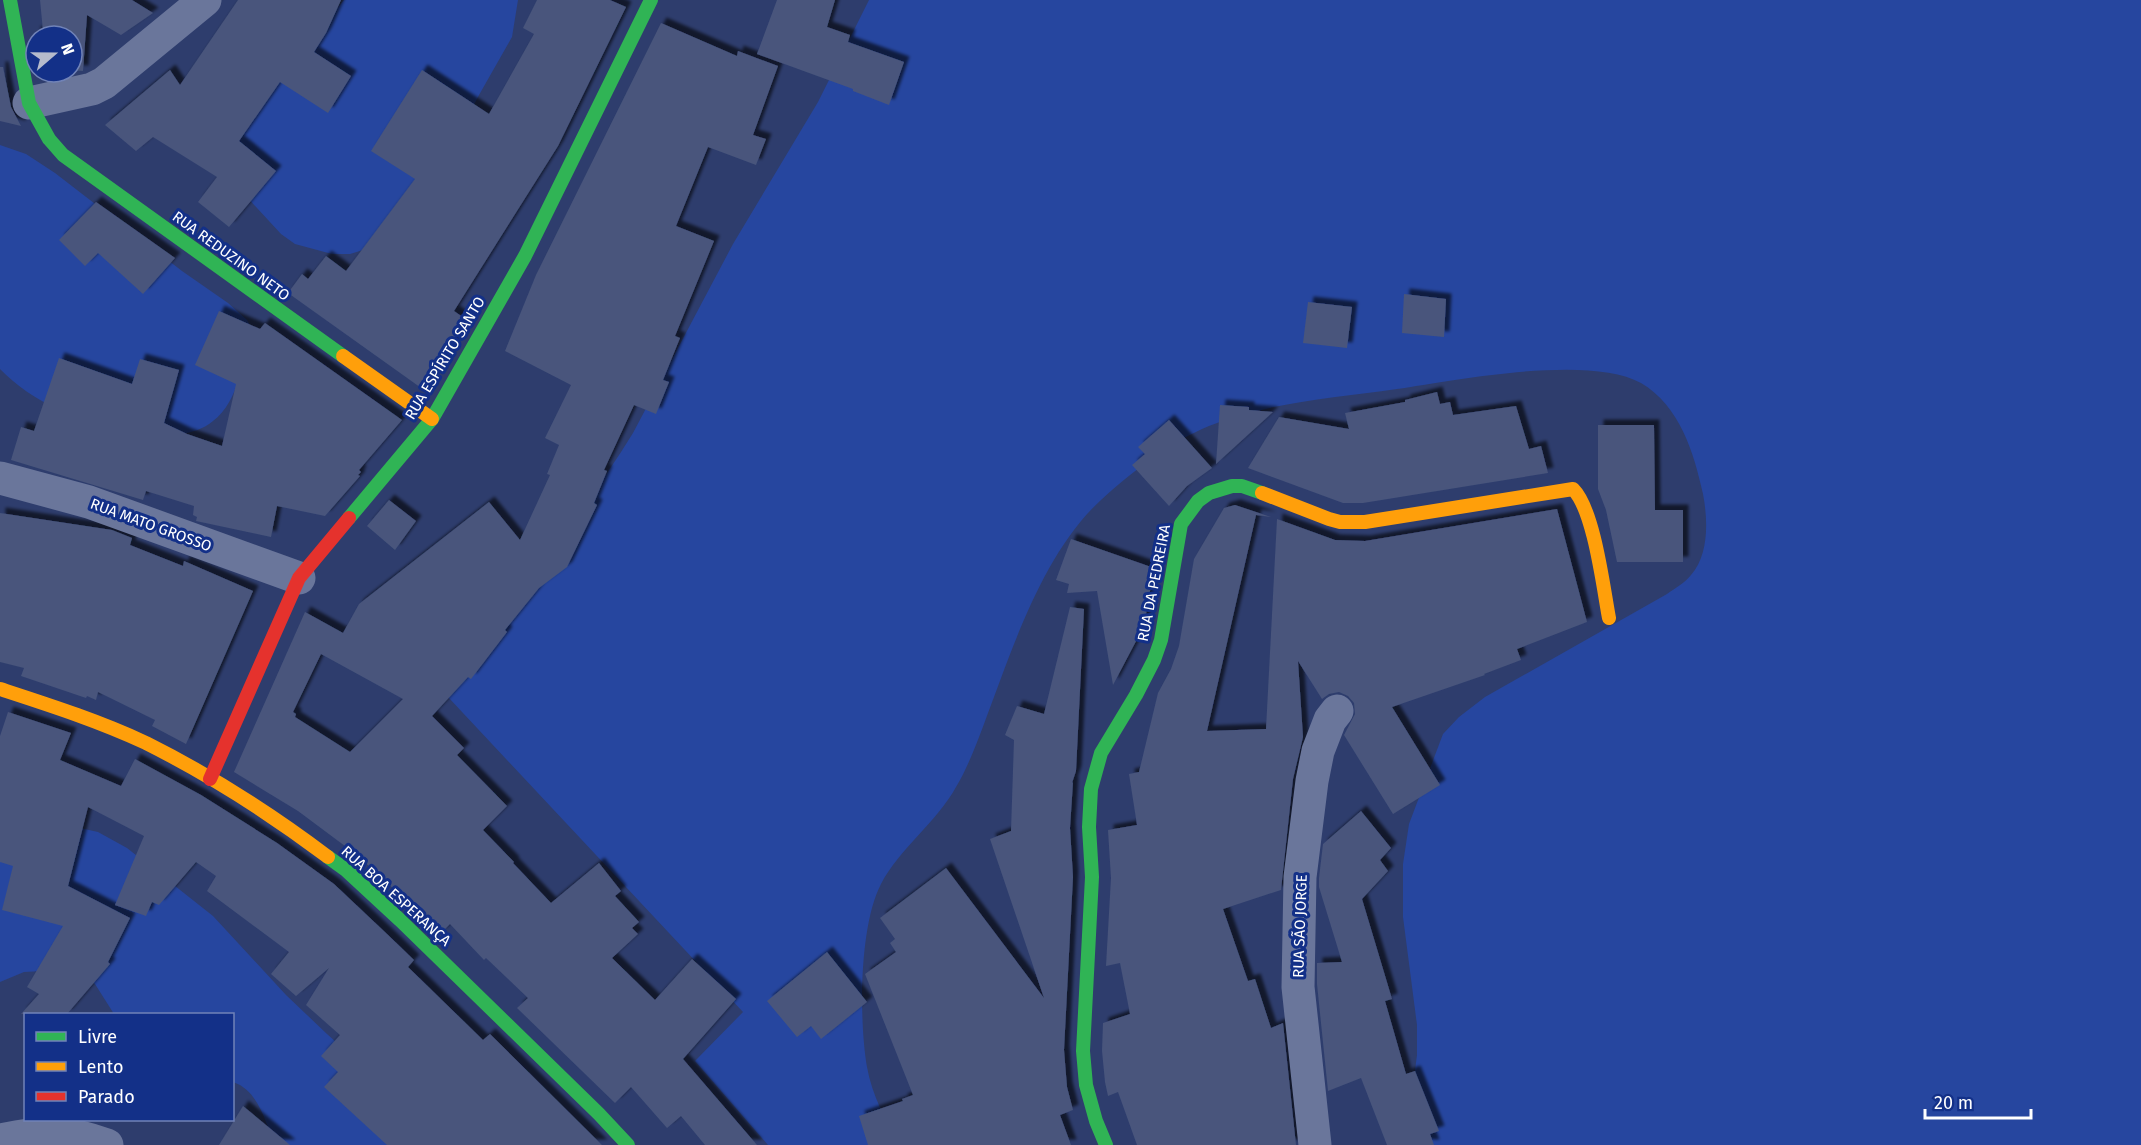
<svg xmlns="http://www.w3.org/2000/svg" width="2141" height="1145" font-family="'Fira Sans',sans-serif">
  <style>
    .green { fill: #26469f }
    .building { fill: #48557c; fill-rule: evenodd; filter: url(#shadow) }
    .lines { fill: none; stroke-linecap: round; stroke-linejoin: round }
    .street { stroke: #6a769b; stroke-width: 33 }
    .fast { stroke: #30b455; stroke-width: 14 }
    .slow { stroke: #ff9f0a; stroke-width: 14 }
    .jam { stroke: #e5322d; stroke-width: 14 }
    .labels { text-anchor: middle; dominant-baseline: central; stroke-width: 6; stroke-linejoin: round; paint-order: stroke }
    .street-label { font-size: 15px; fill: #fff; stroke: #133088 }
  </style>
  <defs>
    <filter id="shadow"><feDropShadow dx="5.5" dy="-5.5" stdDeviation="1.5" flood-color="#0009"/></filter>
  </defs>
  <rect width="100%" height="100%" fill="#2e3d6d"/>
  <g class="green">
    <path d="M 344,0 L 518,0 L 512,37 L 479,95 L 454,144 L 373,247 L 350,254 L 332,254 L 295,244 L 281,234 L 244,194 L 226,119 L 328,20 Z"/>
    <path d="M 869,0 L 2141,0 L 2141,1145 L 1405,1145 L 1417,1055 L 1417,1025 L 1403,917 L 1403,864 L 1409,824 L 1443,734 L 1459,717 L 1485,697 L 1667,594 C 1675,588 1685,583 1691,575 C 1709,555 1708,520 1703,494 C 1694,453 1680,406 1641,383 C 1589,354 1457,380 1397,389 C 1334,398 1269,402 1209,426 C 1172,441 1130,473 1101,500 C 1042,554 1012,650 984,724 C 976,745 968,767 956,787 C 936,823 900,848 881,884 C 859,926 859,1020 867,1067 C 872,1095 886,1121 899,1145 L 768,1145 L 695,1061 L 743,1012 L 434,682 C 503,601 578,524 633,433 L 733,244 L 818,102 Z"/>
    <path d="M 0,145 L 26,154 L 55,173 L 182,271 L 228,303 L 247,320 L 252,329 C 243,359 239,402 213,421 C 204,429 191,433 179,434 C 166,434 151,428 138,426 C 113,420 80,416 57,408 C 36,400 16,385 0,369 Z"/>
    <path d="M 80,828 L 98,832 L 127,848 L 213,916 L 286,995 L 327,1034 L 365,1068 L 462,1145 L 274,1145 C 266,1122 258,1090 233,1082 L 232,1014 L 114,1014 L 95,984 L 83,974 L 43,971 L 24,972 L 0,982 L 0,833 Z"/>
  </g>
  <g class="building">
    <path d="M 40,0 L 132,0 L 153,13 L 121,35 L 87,15 L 83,71 L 72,70 L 72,36 L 36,36 L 36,38 L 35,32 L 43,31 Z"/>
    <path d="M 238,0 L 341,0 L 326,33 L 314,52 L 351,76 L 328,113 L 280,82 L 239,141 L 276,171 L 229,227 L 198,202 L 217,177 L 153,137 L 136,151 L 105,125 L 170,70 L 180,85 Z"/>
    <path d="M 537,0 L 610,0 L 626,7 L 558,146 L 454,311 L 467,320 L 424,390 L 288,293 L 302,274 L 308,279 L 326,256 L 346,271 L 415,179 L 371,151 L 422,70 L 489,114 L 534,34 L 523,28 Z"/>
    <path d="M 777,0 L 835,0 L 827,27 L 850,35 L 848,42 L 904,62 L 889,105 L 853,91 L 853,89 L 757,54 Z"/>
    <path d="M 661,23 L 737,56 L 738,51 L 778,66 L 753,135 L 766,139 L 756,165 L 708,147 L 676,226 L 714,241 L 675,336 L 680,338 L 663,380 L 669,382 L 656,414 L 634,405 L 604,470 L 607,471 L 594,503 L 597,505 L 567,567 L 539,588 L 505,630 L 507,632 L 471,679 L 468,677 L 432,716 L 464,748 L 457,755 L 507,806 L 483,830 L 514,862 L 513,863 L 551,903 L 599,863 L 621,891 L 615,896 L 639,922 L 632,928 L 638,934 L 612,958 L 655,1000 L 692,959 L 736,999 L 683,1059 L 757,1145 L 705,1145 L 681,1116 L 667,1128 L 631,1087 L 615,1103 L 517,1008 L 528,998 L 486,958 L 484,960 L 450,924 L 441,933 L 357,855 L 298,811 L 234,772 L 305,612 L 343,633 L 359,604 L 489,502 L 520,540 L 550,475 L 547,474 L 559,445 L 545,438 L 571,385 L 505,351 L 536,275 ZM 321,654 L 403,699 L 350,752 L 295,717 L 296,714 L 293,712 Z"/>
    <path d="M 0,67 L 3,67 L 11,107 L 21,126 L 0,121 Z"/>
    <path d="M 96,202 L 175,258 L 143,294 L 98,253 L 85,266 L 59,240 Z"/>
    <path d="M 1404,294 L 1446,299 L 1444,337 L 1402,333 Z"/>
    <path d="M 1308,302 L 1352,307 L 1347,348 L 1303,343 Z"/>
    <path d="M 219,311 L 260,329 L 265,323 L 402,420 L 359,470 L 361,472 L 358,475 L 360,476 L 325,516 L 277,506 L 271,537 L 196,521 L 197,517 L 193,515 L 194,506 L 146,491 L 143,500 L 11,460 L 21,427 L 34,431 L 59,358 L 132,384 L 140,359 L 179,370 L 164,423 L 187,434 L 222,446 L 236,384 L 195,365 Z"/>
    <path d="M 1437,392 L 1440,404 L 1450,402 L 1453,415 L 1516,406 L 1529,449 L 1541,446 L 1548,473 L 1363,503 L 1343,503 L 1248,468 L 1279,417 L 1349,429 L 1345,413 L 1405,402 L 1405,400 Z"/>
    <path d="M 1220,405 L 1249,407 L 1249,410 L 1273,412 L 1216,464 Z"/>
    <path d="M 1169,420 L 1212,468 L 1187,486 L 1169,506 L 1132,465 L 1145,454 L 1138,447 Z"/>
    <path d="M 1598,425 L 1654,425 L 1655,510 L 1683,510 L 1683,562 L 1617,562 L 1606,510 L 1598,489 Z"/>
    <path d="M 389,500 L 416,521 L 395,550 L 367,526 Z"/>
    <path d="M 1235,505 L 1271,517 L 1256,515 L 1207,731 L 1266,729 L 1277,519 L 1335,540 L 1365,541 L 1557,509 L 1587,622 L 1517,649 L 1521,660 L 1484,674 L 1485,675 L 1392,707 L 1440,785 L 1393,814 L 1344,735 L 1355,714 L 1354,703 L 1348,696 L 1339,692 L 1329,694 L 1322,699 L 1298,661 L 1303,737 L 1293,779 L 1281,890 L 1223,909 L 1248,981 L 1255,979 L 1271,1028 L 1283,1023 L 1296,1145 L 1137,1145 L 1118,1092 L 1108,1096 L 1105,1082 L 1102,1051 L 1103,1023 L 1130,1014 L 1120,963 L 1106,966 L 1111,878 L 1108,830 L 1137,825 L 1129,774 L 1139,772 L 1158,693 L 1171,669 L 1179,646 L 1194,559 L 1224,508 Z"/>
    <path d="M 0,513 L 112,530 L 132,538 L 130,545 L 183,566 L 184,561 L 253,591 L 186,744 L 152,726 L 155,720 L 98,692 L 96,700 L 87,696 L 86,698 L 21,676 L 24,668 L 0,662 Z"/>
    <path d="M 1071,539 L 1154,568 L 1144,626 L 1113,685 L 1097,591 L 1067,593 L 1069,584 L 1056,580 Z"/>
    <path d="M 1070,607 L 1084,609 L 1076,771 L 1072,783 L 1073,782 L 1070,828 L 1073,877 L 1064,1050 L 1067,1087 L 1073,1110 L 1060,1115 L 1071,1145 L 868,1145 L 859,1116 L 903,1101 L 902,1099 L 913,1095 L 865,974 L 896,952 L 890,943 L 895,939 L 880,918 L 946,868 L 1044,998 L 990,839 L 1011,831 L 1014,740 L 1005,735 L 1017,706 L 1044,714 Z"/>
    <path d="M 8,712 L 71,733 L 60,760 L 121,786 L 135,759 L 201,795 L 277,843 L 334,884 L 387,934 L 414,960 L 408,967 L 483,1040 L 490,1034 L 602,1145 L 387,1145 L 324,1087 L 338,1072 L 321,1056 L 340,1035 L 306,1005 L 329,968 L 296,996 L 271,974 L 289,952 L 207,891 L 216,876 L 196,862 L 159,905 L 152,902 L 146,916 L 115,905 L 144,836 L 88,807 L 68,886 L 130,918 L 108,962 L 110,964 L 67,1014 L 21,1014 L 39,994 L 27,987 L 63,926 L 2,910 L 13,866 L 0,862 L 0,736 Z"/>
    <path d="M 1361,811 L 1391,848 L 1380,860 L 1388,871 L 1362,899 L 1392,999 L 1385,1001 L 1406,1074 L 1415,1071 L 1439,1131 L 1430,1134 L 1434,1145 L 1387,1145 L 1361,1078 L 1328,1091 L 1317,984 L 1317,963 L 1342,962 L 1319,887 L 1319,878 L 1323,844 Z"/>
    <path d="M 827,952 L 867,1002 L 821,1039 L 811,1026 L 797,1037 L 767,1001 Z"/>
    <path d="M 243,1106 L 290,1145 L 219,1145 Z"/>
  </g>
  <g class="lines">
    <g class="street">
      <path d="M 29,103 L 92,89 L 104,83 L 205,0"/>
      <path d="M 0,478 L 89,502 L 299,578"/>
      <path d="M 0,1140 C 43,1131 65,1130 107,1145"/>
      <path d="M 1315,1145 L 1298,987 L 1300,877 L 1312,781 L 1318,751 L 1330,720 L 1337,711"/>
    </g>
    <g class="fast">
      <path d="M 10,0 L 29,103 L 49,139 L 63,155 L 343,356"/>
      <path d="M 349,518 L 432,419 L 525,256 L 651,0"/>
      <path d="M 328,857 L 346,870 L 400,920 L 599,1114 L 628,1145"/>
      <path d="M 1106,1145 L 1096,1121 L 1086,1085 L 1083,1051 L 1092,877 L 1089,827 L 1091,789 L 1101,753 L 1136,695 L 1154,660 L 1161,640 L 1181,524 L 1198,501 L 1209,493 L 1232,486 L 1242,486 L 1262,493"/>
    </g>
    <g class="slow">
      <path d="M 343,356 L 432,419"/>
      <path d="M 1262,493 L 1329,519 L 1340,522 L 1365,522 L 1573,489 C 1594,510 1603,586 1609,618"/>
      <path d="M 0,689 C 49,705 99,721 146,743 C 210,775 271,814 328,857"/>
    </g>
    <path class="jam" d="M 210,779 L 299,578 L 349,518"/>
  </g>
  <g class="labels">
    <g class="street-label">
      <text transform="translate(231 256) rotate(36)">RUA REDUZINO NETO</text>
      <text transform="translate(445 358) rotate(-59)">RUA ESPÍRITO SANTO</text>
      <text transform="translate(151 525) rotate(20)">RUA MATO GROSSO</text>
      <text transform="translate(1154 583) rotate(-79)">RUA DA PEDREIRA</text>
      <text transform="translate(396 896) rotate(42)">RUA BOA ESPERANÇA</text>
      <text transform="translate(1300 926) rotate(-88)">RUA SÃO JORGE</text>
    </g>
  </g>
  <rect x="24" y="1013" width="210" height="108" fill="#133088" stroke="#7183b8" stroke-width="1.5"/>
  <rect x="36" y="1032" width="30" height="9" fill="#30b455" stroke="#7183b8" stroke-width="1.5"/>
  <text x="78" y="1043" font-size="18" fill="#ffffff">Livre</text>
  <rect x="36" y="1062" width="30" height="9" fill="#ff9f0a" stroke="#7183b8" stroke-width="1.5"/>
  <text x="78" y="1073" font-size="18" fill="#ffffff">Lento</text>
  <rect x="36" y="1092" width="30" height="9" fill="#e5322d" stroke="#7183b8" stroke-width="1.5"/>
  <text x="78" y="1103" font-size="18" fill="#ffffff">Parado</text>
  <g transform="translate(54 54) rotate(70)"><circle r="28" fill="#133088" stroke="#7183b8" stroke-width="1.5"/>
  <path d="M0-4.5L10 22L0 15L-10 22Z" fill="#b6bbcc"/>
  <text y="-9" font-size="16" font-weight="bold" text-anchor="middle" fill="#ffffff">N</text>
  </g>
  <path d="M1925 1109v9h106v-9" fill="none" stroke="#ffffff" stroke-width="3"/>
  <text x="1934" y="1109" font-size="18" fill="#ffffff" stroke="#133088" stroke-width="4.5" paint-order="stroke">20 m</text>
</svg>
